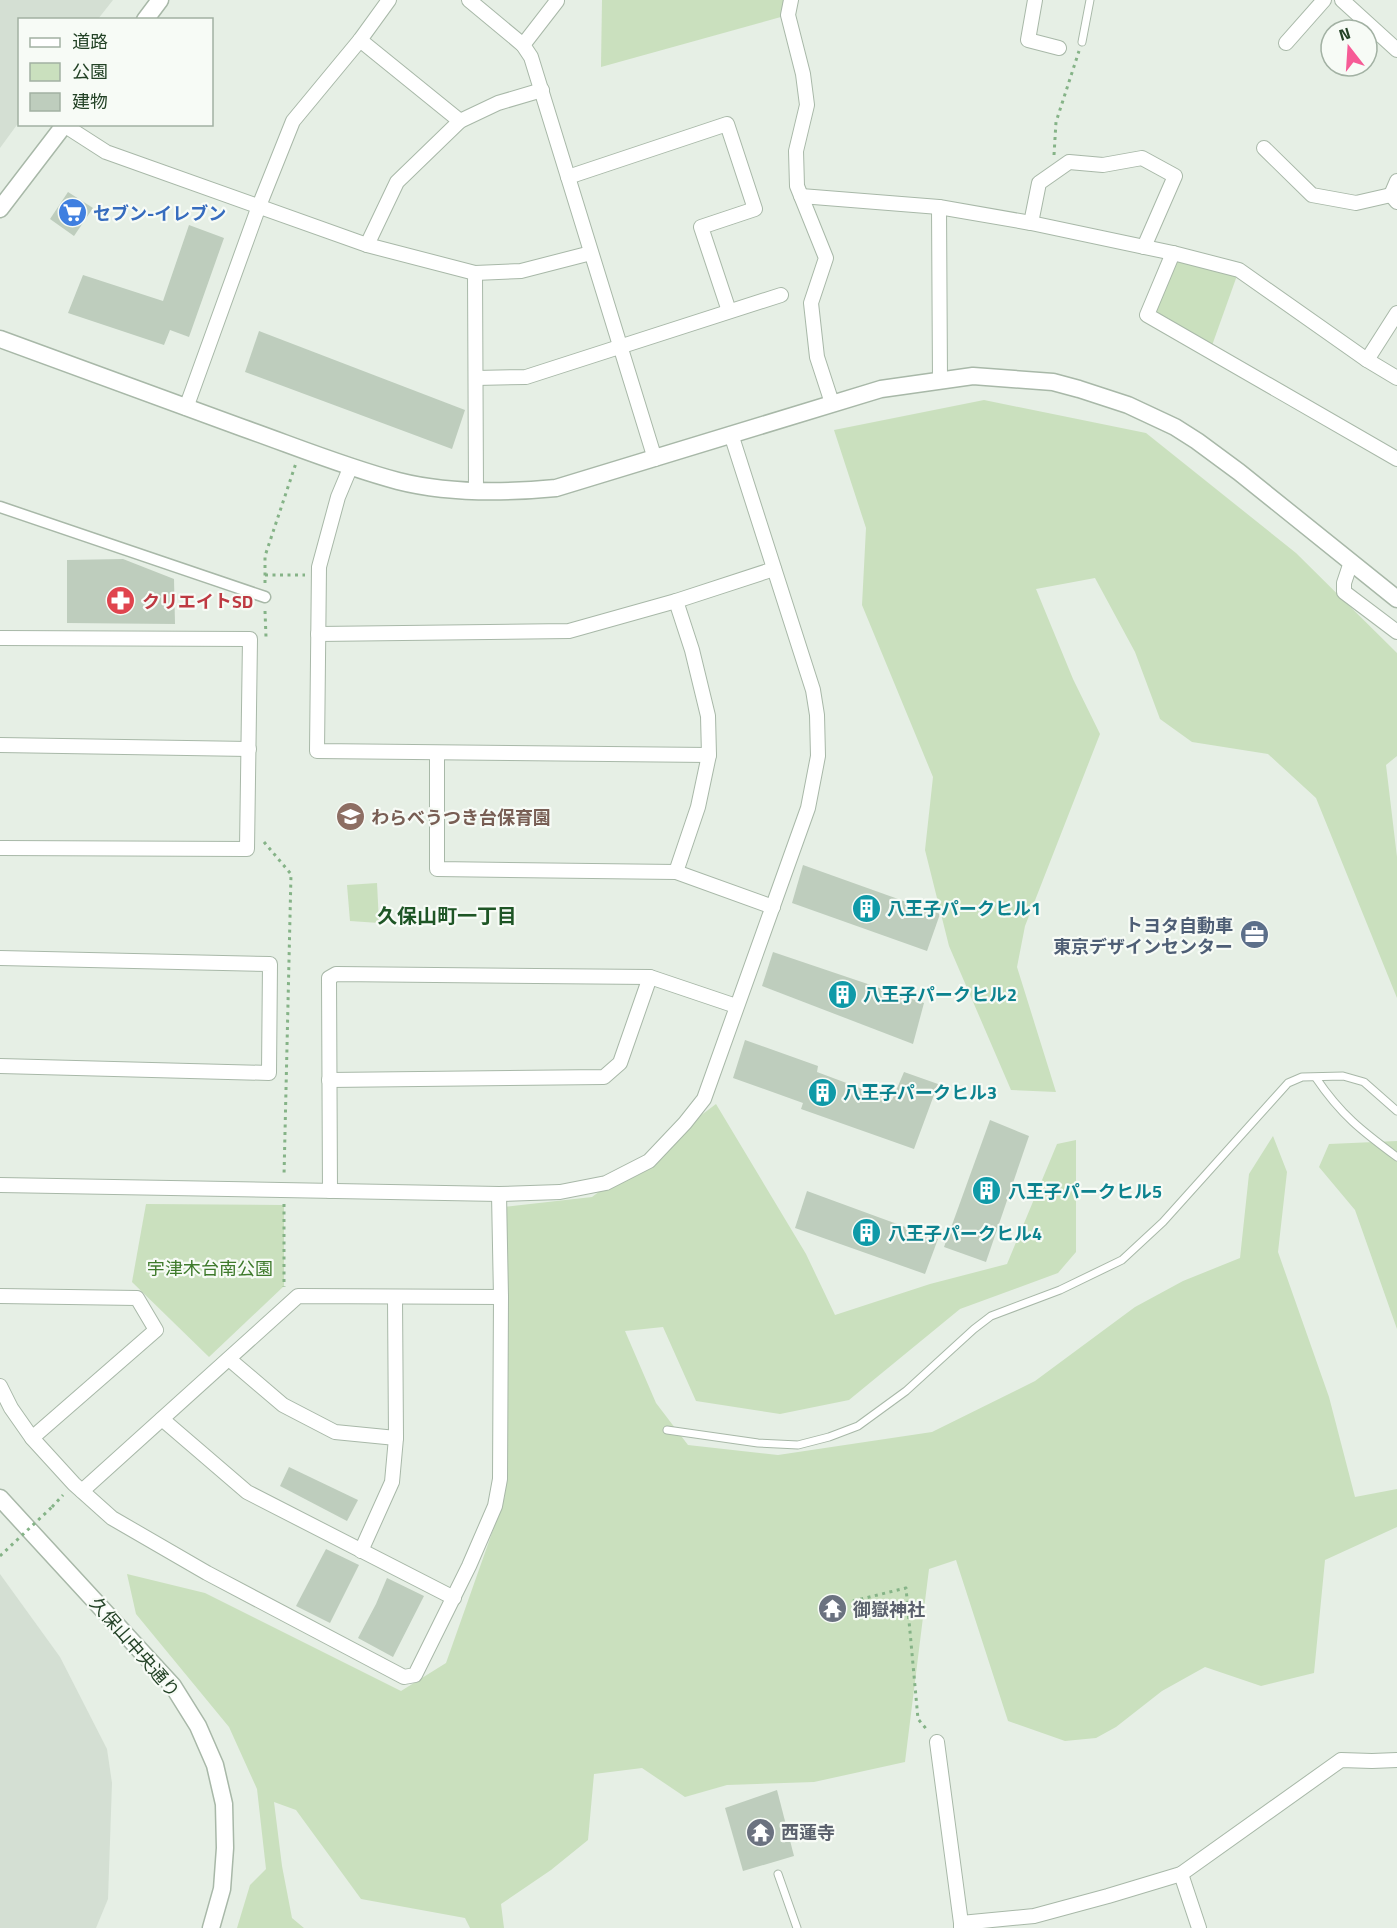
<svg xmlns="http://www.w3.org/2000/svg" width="1397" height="1928" font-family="'Titillium Web','Noto Sans JP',sans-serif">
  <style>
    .built { fill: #d4dfd3 }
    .green { fill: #cae0be }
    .building { fill: #becdbd }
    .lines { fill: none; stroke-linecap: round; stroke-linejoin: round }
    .service-casing { stroke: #a8b8a8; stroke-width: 9 }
    .pedestrian-casing { stroke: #a8b8a8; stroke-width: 13 }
    .minor-casing { stroke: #a8b8a8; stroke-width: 16 }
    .tertiary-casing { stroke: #a8b8a8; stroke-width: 19 }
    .path { stroke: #85b387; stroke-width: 3; stroke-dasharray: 3 4.5; stroke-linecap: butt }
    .service { stroke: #fff; stroke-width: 7 }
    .pedestrian { stroke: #fff; stroke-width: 10 }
    .minor { stroke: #fff; stroke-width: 14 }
    .tertiary { stroke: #fff; stroke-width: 16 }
    .path-bridge { stroke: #85b387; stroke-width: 3; stroke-dasharray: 3 4.5; stroke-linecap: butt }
    .labels { text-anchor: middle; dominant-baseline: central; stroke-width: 4.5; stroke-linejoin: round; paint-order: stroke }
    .shop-label { font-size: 18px; font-weight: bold; fill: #366cbe; stroke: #f7fbf6; text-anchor: start }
    .health-label { font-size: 18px; font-weight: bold; fill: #be3a42; stroke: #f7fbf6; text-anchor: start }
    .education-label { font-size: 18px; font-weight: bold; fill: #785e54; stroke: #f7fbf6; text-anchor: start }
    .culture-label { font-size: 18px; font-weight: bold; fill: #0d838f; stroke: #f7fbf6; text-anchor: start }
    .service-label { font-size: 18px; font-weight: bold; fill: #4e5e75; stroke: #f7fbf6; text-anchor: end }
    .park-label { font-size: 18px; fill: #3e7a2b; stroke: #f7fbf6 }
    .worship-label { font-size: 18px; font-weight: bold; fill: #5b616d; stroke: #f7fbf6; text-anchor: start }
    .street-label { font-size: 18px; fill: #234226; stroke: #f7fbf6 }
    .neighbourhood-label { font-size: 20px; font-weight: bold; fill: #1e5525; stroke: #f7fbf6 }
  </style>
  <rect width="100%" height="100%" fill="#e6efe5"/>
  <g class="built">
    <path d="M 0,0 L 113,0 L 98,19 L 20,20 L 19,122 L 0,148 Z"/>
    <path d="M 0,1574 L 60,1657 L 107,1749 L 112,1783 L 108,1899 L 96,1928 L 0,1928 Z"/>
  </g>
  <g class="green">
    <path d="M 602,0 L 790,0 L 788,15 L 601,67 Z"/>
    <path d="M 1173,253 L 1239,270 L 1210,351 L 1147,315 Z"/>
    <path d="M 984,400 L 1146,433 L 1296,553 L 1397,653 L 1397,756 L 1386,765 L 1397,857 L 1397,998 L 1316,798 L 1268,754 L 1192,742 L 1160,719 L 1135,652 L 1095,578 L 1036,589 L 1073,679 L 1100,734 L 1025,926 L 1017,967 L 1056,1092 L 1011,1090 L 949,946 L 925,850 L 933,777 L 862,605 L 866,528 L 834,430 Z"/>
    <path d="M 377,883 L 379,923 L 350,921 L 347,885 Z"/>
    <path d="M 716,1104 L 806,1254 L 835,1315 L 930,1284 L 1007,1264 L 1057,1144 L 1076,1140 L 1076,1252 L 1058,1273 L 960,1309 L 849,1400 L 780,1414 L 696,1401 L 663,1327 L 625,1331 L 656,1403 L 688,1445 L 778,1455 L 932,1432 L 1035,1381 L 1135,1307 L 1183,1281 L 1240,1258 L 1249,1174 L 1273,1136 L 1287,1172 L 1278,1252 L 1329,1397 L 1355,1497 L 1397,1489 L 1397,1527 L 1325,1560 L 1314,1673 L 1261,1686 L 1205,1667 L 1162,1691 L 1116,1727 L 1096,1738 L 1065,1741 L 1008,1721 L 956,1560 L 929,1569 L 905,1762 L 814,1782 L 727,1785 L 685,1797 L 642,1768 L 594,1774 L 588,1840 L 551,1870 L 501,1904 L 504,1928 L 470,1928 L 465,1918 L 361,1899 L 296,1810 L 274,1802 L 282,1866 L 292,1918 L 304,1928 L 237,1928 L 250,1885 L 266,1869 L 257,1789 L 229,1727 L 136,1614 L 127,1574 L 205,1593 L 401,1691 L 446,1663 L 505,1496 L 503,1207 L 592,1197 Z"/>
    <path d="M 1397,1141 L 1397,1329 L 1355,1210 L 1319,1167 L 1329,1144 Z"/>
    <path d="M 146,1204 L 284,1205 L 284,1286 L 209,1357 L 132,1282 Z"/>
  </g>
  <g class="building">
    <path d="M 68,192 L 93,208 L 74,236 L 50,219 Z"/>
    <path d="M 189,225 L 224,238 L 189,337 L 170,330 L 164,345 L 68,313 L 83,275 L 163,301 Z"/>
    <path d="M 259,331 L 465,410 L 452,449 L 245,372 Z"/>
    <path d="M 123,559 L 174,579 L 175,624 L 67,623 L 67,560 Z"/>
    <path d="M 803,865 L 940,914 L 927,951 L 792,903 Z"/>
    <path d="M 773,952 L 924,1003 L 913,1044 L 762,986 Z"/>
    <path d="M 745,1040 L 818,1066 L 817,1072 L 892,1100 L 904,1072 L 938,1084 L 914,1149 L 801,1109 L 803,1103 L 733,1078 Z"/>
    <path d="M 990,1120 L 1029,1136 L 986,1262 L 944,1247 Z"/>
    <path d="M 807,1191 L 938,1239 L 925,1274 L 795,1228 Z"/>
    <path d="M 289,1467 L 358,1500 L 347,1521 L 280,1486 Z"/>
    <path d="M 326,1549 L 359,1565 L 330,1623 L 296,1606 Z"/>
    <path d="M 387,1578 L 424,1596 L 393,1657 L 358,1638 L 376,1604 Z"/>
    <path d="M 839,1597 L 839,1616 L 826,1618 L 823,1601 Z"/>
    <path d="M 777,1790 L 794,1856 L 743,1871 L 725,1808 Z"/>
  </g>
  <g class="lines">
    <defs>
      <g id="service">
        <path d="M 1082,42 L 1090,0"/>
        <path d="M 1316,1078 C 1341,1115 1362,1131 1397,1157"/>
        <path d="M 667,1430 L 758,1443 L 798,1445 L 829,1437 L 858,1426 L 906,1391 L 974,1329 L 991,1316 L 1060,1290 L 1122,1260 L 1163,1222 L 1288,1083 L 1302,1077 L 1343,1076 L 1364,1082 L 1397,1111"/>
        <path d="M 778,1874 L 797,1928"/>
      </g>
      <path id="pedestrian" d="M 0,507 L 265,597"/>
      <g id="minor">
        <path d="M 469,0 L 523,45 L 531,57 L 655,459"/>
        <path d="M 791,0 L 788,15 L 803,74 L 807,105 L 796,151 L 797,186 L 826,258 L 811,303 L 817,357 L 832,403"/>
        <path d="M 1035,0 L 1028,40 L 1059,48"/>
        <path d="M 1342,0 L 1397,50"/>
        <path d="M 360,40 L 460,121"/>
        <path d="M 1286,43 L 1324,0"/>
        <path d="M 523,45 L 557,1"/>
        <path d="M 64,125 L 106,152 L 367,245 L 475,273 L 476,492"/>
        <path d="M 1264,148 L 1312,195 L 1356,203 L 1391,195"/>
        <path d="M 568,177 L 727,124 L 755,209 L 701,227 L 729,311"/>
        <path d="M 801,196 L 939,207 L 1031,223 L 1173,253 L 1239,270 L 1367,360"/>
        <path d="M 1397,202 L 1391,195 L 1397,181"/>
        <path d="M 939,207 L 940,379"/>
        <path d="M 1031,223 L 1039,183 L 1069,162 L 1103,165 L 1142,158 L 1175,176 L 1144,247"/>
        <path d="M 367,245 L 397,182 L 460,121 L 498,103 L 542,90"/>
        <path d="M 1173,253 L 1147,315 L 1397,459"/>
        <path d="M 475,273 L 521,271 L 591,253"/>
        <path d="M 1397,313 L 1367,360 L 1397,378"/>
        <path d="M 476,378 L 526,377 L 781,295"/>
        <path d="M 186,408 L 259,206 L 293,121 L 360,40 L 389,0"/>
        <path d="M 351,466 L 338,497 L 319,567 L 317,751 L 709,755"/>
        <path d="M 1351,562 L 1344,583 L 1344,592 L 1397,632"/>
        <path d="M 676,601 L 692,650 L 708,716 L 709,755 L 698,807 L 676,872"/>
        <path d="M 318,634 L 569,631 L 676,601 L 774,569"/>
        <path d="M 0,638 L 250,639 L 247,849 L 0,848"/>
        <path d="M 0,745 L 249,749"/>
        <path d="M 437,753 L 437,869 L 676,872 L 773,907"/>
        <path d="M 0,958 L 270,964 L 269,1073 L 0,1066"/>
        <path d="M 329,1080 L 604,1077 L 620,1063 L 650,977"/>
        <path d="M 0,1185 L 499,1194 L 560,1192 L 606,1183 L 649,1161 L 685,1123 L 704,1099 L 808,808 L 818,756 L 817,715 L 813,690 L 731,434"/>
        <path d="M 330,1191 L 329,978 L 336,974 L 650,977 L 736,1006"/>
        <path d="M 0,1296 L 137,1298 L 156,1330 L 32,1438"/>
        <path d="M 229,1359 L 283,1405 L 335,1432 L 396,1438"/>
        <path d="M 0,1386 L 11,1408 L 32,1438 L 74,1484 L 112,1518 L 207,1573 L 404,1677 L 415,1675 L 469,1566 L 495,1506 L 500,1479 L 501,1297 L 499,1194"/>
        <path d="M 162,1419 L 247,1492 L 454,1598"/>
        <path d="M 82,1491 L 298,1296 L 501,1297"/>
        <path d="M 361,1551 L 392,1482 L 396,1438 L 395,1298"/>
        <path d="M 937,1742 L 961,1923"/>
        <path d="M 1181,1874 L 1199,1928"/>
        <path d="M 961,1928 L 961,1923 L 1034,1916 L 1108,1896 L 1181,1874 L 1341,1760 L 1372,1761 L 1397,1760"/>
      </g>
      <g id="tertiary">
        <path d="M 145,20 L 160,0"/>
        <path d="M 0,209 L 65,124"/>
        <path d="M 0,339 C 81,369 162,399 243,428 C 294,446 345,467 398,481 C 449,494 504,493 556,488 L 881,389 L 973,376 L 1053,382 L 1079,389 L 1128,405 L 1175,427 L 1197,441 L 1239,472 L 1397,599"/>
        <path d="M 0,1498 L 173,1686 L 198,1726 L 215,1765 L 224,1804 L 225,1848 L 222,1889 L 211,1928"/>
      </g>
    </defs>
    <use href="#service" class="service-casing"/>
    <use href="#pedestrian" class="pedestrian-casing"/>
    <use href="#minor" class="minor-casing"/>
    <use href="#tertiary" class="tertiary-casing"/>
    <g class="path">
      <path d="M 1054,155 L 1056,122 L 1079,51"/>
      <path d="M 265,575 L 305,575"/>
      <path d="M 265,583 L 265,556 L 296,463"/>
      <path d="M 265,611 L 266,637"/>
      <path d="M 264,842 L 291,874 L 284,1176"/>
      <path d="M 284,1204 L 284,1287"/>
      <path d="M 52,1507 L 63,1495"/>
      <path d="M 853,1601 L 906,1588 L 918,1719 L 928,1731"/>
    </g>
    <use href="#service" class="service"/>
    <use href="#pedestrian" class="pedestrian"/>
    <use href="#minor" class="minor"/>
    <use href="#tertiary" class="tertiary"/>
    <path class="path-bridge" d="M 0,1556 L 52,1507"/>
  </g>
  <defs>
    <symbol id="supermarket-disc" viewBox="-11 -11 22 22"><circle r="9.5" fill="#3f7fe0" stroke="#f7fbf6"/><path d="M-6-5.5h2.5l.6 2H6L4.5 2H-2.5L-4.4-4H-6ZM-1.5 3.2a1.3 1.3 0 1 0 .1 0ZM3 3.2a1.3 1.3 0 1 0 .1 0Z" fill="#fff"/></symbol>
    <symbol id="pharmacy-disc" viewBox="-11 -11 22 22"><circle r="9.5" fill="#e0444e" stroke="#f7fbf6"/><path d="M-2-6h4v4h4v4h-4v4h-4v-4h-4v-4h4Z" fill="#fff"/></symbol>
    <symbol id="school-disc" viewBox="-11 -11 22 22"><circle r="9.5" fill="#8d6e63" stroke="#f7fbf6"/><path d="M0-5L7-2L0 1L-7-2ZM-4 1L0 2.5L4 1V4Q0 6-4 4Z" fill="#fff"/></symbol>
    <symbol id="building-disc" viewBox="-11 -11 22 22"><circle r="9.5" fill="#0f9aa8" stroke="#f7fbf6"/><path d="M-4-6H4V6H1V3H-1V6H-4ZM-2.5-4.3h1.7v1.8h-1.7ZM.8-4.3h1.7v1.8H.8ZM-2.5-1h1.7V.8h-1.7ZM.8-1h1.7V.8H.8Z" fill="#fff"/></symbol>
    <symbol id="office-disc" viewBox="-11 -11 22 22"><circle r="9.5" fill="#5c6f8a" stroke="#f7fbf6"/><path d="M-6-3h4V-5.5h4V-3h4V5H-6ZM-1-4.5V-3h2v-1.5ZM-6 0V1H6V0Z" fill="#fff"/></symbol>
    <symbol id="temple-disc" viewBox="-11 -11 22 22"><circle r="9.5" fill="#6b7280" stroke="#f7fbf6"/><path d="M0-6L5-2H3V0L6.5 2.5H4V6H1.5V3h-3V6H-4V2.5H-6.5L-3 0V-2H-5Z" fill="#fff"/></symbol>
  </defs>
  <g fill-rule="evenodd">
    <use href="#supermarket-disc" x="56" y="196" width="33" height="33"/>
    <use href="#pharmacy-disc" x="104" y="584" width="33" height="33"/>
    <use href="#school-disc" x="334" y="800" width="33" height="33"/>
    <use href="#building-disc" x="850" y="892" width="33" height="33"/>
    <use href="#office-disc" x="1238" y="918" width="33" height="33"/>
    <use href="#building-disc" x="826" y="978" width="33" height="33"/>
    <use href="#building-disc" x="806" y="1076" width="33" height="33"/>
    <use href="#building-disc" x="970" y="1174" width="33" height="33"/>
    <use href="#building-disc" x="850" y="1216" width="33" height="33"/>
    <use href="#temple-disc" x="816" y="1592" width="33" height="33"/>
    <use href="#temple-disc" x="744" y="1816" width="33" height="33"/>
  </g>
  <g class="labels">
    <g class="shop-label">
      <text x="93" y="213">セブン-イレブン</text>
    </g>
    <g class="health-label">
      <text x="142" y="601">クリエイトSD</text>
    </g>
    <g class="education-label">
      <text x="371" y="817">わらべうつき台保育園</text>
    </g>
    <g class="culture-label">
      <text x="887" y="908">八王子パークヒル1</text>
      <text x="863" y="994">八王子パークヒル2</text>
      <text x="843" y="1092">八王子パークヒル3</text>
      <text x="1008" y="1191">八王子パークヒル5</text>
      <text x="888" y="1233">八王子パークヒル4</text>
    </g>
    <g class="service-label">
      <text x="1233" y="925">トヨタ自動車<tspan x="1233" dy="21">東京デザインセンター</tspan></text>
    </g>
    <g class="park-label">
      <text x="210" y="1268">宇津木台南公園</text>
    </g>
    <g class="worship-label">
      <text x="853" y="1609">御嶽神社</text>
      <text x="781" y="1832">西蓮寺</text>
    </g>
    <g class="street-label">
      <text transform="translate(135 1647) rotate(49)">久保山中央通り</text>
    </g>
    <g class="neighbourhood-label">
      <text x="447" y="915">久保山町一丁目</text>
    </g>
  </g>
  <rect x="18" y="18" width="195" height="108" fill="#f7fbf6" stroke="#a2b1a3" stroke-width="1.5"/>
  <rect x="30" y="38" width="30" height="9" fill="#ffffff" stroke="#a2b1a3" stroke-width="1.5"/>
  <text x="72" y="48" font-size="18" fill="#234226">道路</text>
  <rect x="30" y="63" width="30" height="18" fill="#cae0be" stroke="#a2b1a3" stroke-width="1.5"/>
  <text x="72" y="78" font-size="18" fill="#234226">公園</text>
  <rect x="30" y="93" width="30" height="18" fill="#becdbd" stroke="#a2b1a3" stroke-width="1.5"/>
  <text x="72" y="108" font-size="18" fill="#234226">建物</text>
  <g transform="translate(1349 48) rotate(343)"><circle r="28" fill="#f7fbf6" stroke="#a2b1a3" stroke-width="1.5"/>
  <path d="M0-4.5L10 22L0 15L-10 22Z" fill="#f65b96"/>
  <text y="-9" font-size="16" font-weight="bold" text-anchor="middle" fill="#234226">N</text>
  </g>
</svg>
